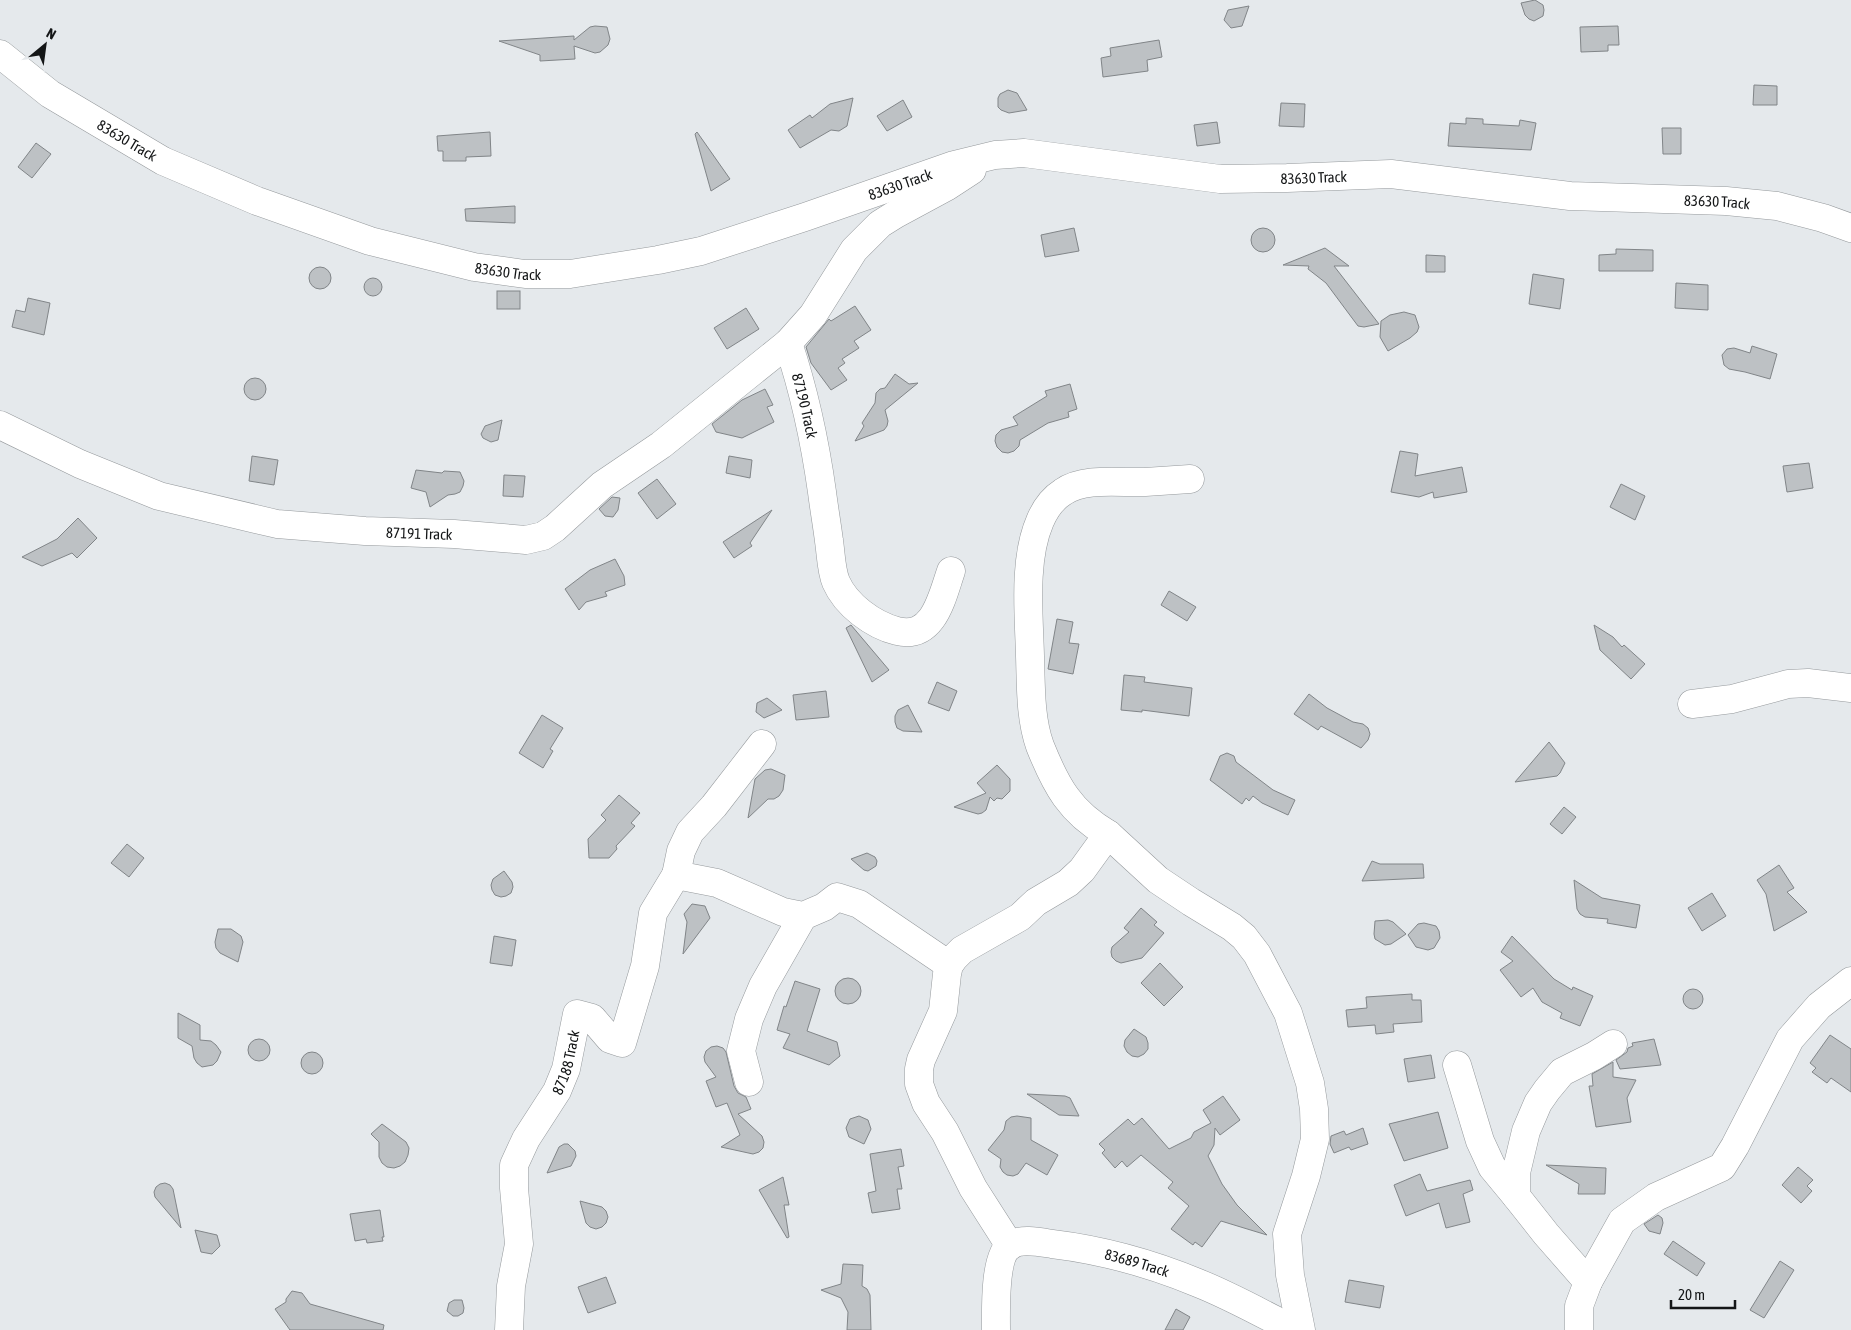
<svg xmlns="http://www.w3.org/2000/svg" width="1851" height="1330" font-family="'Asap Condensed',sans-serif">
  <style>
    .building { fill: #bdc1c4; stroke: #818588 }
    .lines { fill: none; stroke-linecap: round; stroke-linejoin: round }
    .minor-casing { stroke: #95999c; stroke-width: 29 }
    .minor { stroke: #fff; stroke-width: 28 }
    .labels { text-anchor: middle; dominant-baseline: central; stroke-width: 4.5; stroke-linejoin: round; paint-order: stroke }
    .street-label { font-size: 15px; fill: #141617; stroke: #e5e9ec }
  </style>
  <rect width="100%" height="100%" fill="#e5e9ec"/>
  <g class="building">
    <path d="M 1535,0 L 1543,5 L 1544,10 L 1543,16 L 1534,21 L 1529,19 L 1525,15 L 1521,3 Z"/>
    <path d="M 1249,6 L 1242,26 L 1231,28 L 1224,20 L 1228,10 Z"/>
    <path d="M 595,26 L 607,27 L 610,39 L 608,45 L 600,52 L 595,53 L 574,46 L 575,59 L 540,61 L 540,55 L 499,41 L 574,36 L 574,40 L 590,27 Z"/>
    <path d="M 1618,26 L 1619,45 L 1608,45 L 1608,51 L 1581,52 L 1580,27 Z"/>
    <path d="M 1159,40 L 1162,57 L 1147,60 L 1148,71 L 1103,77 L 1101,58 L 1111,56 L 1110,48 Z"/>
    <path d="M 1754,85 L 1777,86 L 1777,105 L 1753,105 Z"/>
    <path d="M 1008,90 L 1017,93 L 1027,110 L 1009,113 L 1001,110 L 998,107 L 998,98 L 1000,94 Z"/>
    <path d="M 853,98 L 847,126 L 839,131 L 831,130 L 800,148 L 788,130 L 810,115 L 812,118 L 830,104 Z"/>
    <path d="M 903,100 L 912,117 L 887,131 L 877,116 Z"/>
    <path d="M 1281,103 L 1305,104 L 1304,127 L 1279,126 Z"/>
    <path d="M 1466,118 L 1483,119 L 1483,124 L 1519,126 L 1520,120 L 1536,123 L 1531,150 L 1448,146 L 1450,123 L 1466,124 Z"/>
    <path d="M 1217,122 L 1220,143 L 1197,146 L 1194,125 Z"/>
    <path d="M 1662,128 L 1681,128 L 1681,154 L 1663,154 Z"/>
    <path d="M 490,132 L 491,156 L 466,157 L 466,161 L 443,161 L 443,151 L 438,151 L 437,136 Z"/>
    <path d="M 697,132 L 730,179 L 711,191 L 695,134 Z"/>
    <path d="M 36,143 L 51,154 L 32,178 L 18,167 Z"/>
    <path d="M 515,206 L 515,223 L 466,221 L 465,209 Z"/>
    <circle cx="1263" cy="240" r="12"/>
    <path d="M 1074,228 L 1079,251 L 1045,257 L 1041,235 Z"/>
    <path d="M 1325,248 L 1349,266 L 1334,266 L 1379,324 L 1364,327 L 1358,326 L 1326,283 L 1308,269 L 1309,266 L 1283,265 Z"/>
    <path d="M 1616,249 L 1653,250 L 1653,271 L 1599,271 L 1599,255 L 1616,254 Z"/>
    <path d="M 1426,255 L 1445,256 L 1445,272 L 1426,272 Z"/>
    <circle cx="320" cy="278" r="11"/>
    <path d="M 1533,274 L 1564,279 L 1560,309 L 1529,304 Z"/>
    <circle cx="373" cy="287" r="9"/>
    <path d="M 1676,283 L 1708,285 L 1708,310 L 1675,308 Z"/>
    <rect x="497" y="291" width="23" height="18"/>
    <path d="M 28,298 L 50,303 L 44,335 L 12,327 L 16,310 L 25,312 Z"/>
    <path d="M 855,306 L 871,330 L 854,341 L 859,348 L 842,359 L 845,363 L 838,368 L 847,380 L 831,390 L 811,363 L 806,347 L 829,319 L 831,321 Z"/>
    <path d="M 746,308 L 759,329 L 727,349 L 714,328 Z"/>
    <path d="M 1404,312 L 1415,315 L 1419,327 L 1417,332 L 1410,338 L 1388,351 L 1380,337 L 1381,321 L 1390,315 Z"/>
    <path d="M 1752,346 L 1777,354 L 1770,379 L 1745,372 L 1729,369 L 1724,365 L 1722,355 L 1727,349 L 1734,348 L 1750,353 Z"/>
    <path d="M 895,374 L 909,384 L 918,383 L 885,410 L 888,421 L 887,426 L 884,430 L 855,441 L 864,426 L 862,423 L 875,403 L 876,393 L 880,389 L 885,388 Z"/>
    <circle cx="255" cy="389" r="11"/>
    <path d="M 1070,384 L 1077,409 L 1068,412 L 1069,417 L 1048,423 L 1020,440 L 1019,446 L 1014,451 L 1008,453 L 1002,452 L 997,447 L 995,441 L 996,435 L 1001,430 L 1018,425 L 1013,417 L 1047,396 L 1045,391 Z"/>
    <path d="M 765,389 L 773,405 L 767,407 L 774,422 L 742,438 L 716,432 L 712,424 L 742,400 Z"/>
    <path d="M 502,420 L 498,440 L 491,442 L 483,438 L 481,434 L 485,426 Z"/>
    <path d="M 1400,451 L 1418,454 L 1415,476 L 1462,467 L 1467,492 L 1434,498 L 1433,492 L 1419,497 L 1391,492 Z"/>
    <path d="M 252,456 L 278,460 L 274,485 L 249,481 Z"/>
    <path d="M 729,456 L 752,460 L 750,478 L 726,473 Z"/>
    <path d="M 1809,463 L 1813,488 L 1787,492 L 1783,466 Z"/>
    <path d="M 416,470 L 442,473 L 444,471 L 460,472 L 464,481 L 463,486 L 460,492 L 455,494 L 448,495 L 430,507 L 426,492 L 411,488 Z"/>
    <path d="M 504,475 L 525,476 L 523,497 L 503,496 Z"/>
    <path d="M 657,479 L 676,504 L 657,519 L 638,493 Z"/>
    <path d="M 1621,484 L 1645,496 L 1635,520 L 1610,507 Z"/>
    <path d="M 612,497 L 620,498 L 618,510 L 613,517 L 605,516 L 599,509 Z"/>
    <path d="M 772,510 L 750,543 L 752,546 L 734,558 L 723,542 Z"/>
    <path d="M 78,518 L 97,538 L 77,558 L 72,553 L 42,566 L 22,557 L 57,539 Z"/>
    <path d="M 615,559 L 624,576 L 625,585 L 605,592 L 607,596 L 586,602 L 579,610 L 565,589 L 590,570 Z"/>
    <path d="M 1169,591 L 1196,607 L 1187,621 L 1161,605 Z"/>
    <path d="M 1057,619 L 1073,622 L 1069,643 L 1079,644 L 1073,674 L 1048,669 Z"/>
    <path d="M 851,625 L 889,670 L 872,682 L 846,628 Z"/>
    <path d="M 1594,625 L 1613,637 L 1622,647 L 1624,645 L 1645,664 L 1631,679 L 1600,650 Z"/>
    <path d="M 1124,675 L 1145,677 L 1144,682 L 1192,688 L 1189,716 L 1142,710 L 1142,712 L 1121,710 Z"/>
    <path d="M 937,682 L 957,691 L 949,711 L 928,703 Z"/>
    <path d="M 826,691 L 829,717 L 796,720 L 793,695 Z"/>
    <path d="M 1309,694 L 1327,708 L 1353,722 L 1363,724 L 1368,728 L 1370,734 L 1368,740 L 1361,748 L 1321,726 L 1318,730 L 1294,714 Z"/>
    <path d="M 767,698 L 782,710 L 764,718 L 756,712 L 757,703 Z"/>
    <path d="M 908,705 L 922,732 L 903,731 L 897,728 L 895,722 L 895,716 L 898,710 Z"/>
    <path d="M 542,715 L 563,728 L 550,749 L 553,751 L 543,768 L 519,753 Z"/>
    <path d="M 1549,742 L 1565,763 L 1560,773 L 1557,776 L 1515,782 Z"/>
    <path d="M 1227,753 L 1234,756 L 1236,762 L 1273,790 L 1295,800 L 1288,815 L 1262,803 L 1253,796 L 1249,801 L 1246,798 L 1242,804 L 1210,780 L 1220,756 Z"/>
    <path d="M 997,765 L 1010,779 L 1010,791 L 1002,799 L 997,798 L 994,801 L 990,797 L 986,810 L 982,813 L 978,814 L 954,807 L 986,793 L 977,783 Z"/>
    <path d="M 771,769 L 785,775 L 783,790 L 779,796 L 774,799 L 768,799 L 748,818 L 755,779 L 765,770 Z"/>
    <path d="M 619,795 L 640,813 L 631,823 L 635,826 L 616,846 L 617,849 L 609,858 L 589,858 L 588,839 L 606,820 L 601,815 Z"/>
    <path d="M 1564,807 L 1576,817 L 1562,834 L 1550,824 Z"/>
    <path d="M 127,844 L 144,858 L 129,877 L 111,863 Z"/>
    <path d="M 867,853 L 875,857 L 877,861 L 876,866 L 868,871 L 864,870 L 851,859 Z"/>
    <path d="M 1372,861 L 1380,864 L 1423,864 L 1424,878 L 1362,881 Z"/>
    <path d="M 1779,865 L 1794,888 L 1787,892 L 1807,912 L 1774,931 L 1766,894 L 1757,880 Z"/>
    <path d="M 504,871 L 512,882 L 513,887 L 511,893 L 506,896 L 501,897 L 495,895 L 492,890 L 491,885 L 493,879 Z"/>
    <path d="M 1574,880 L 1602,898 L 1640,905 L 1636,928 L 1607,923 L 1608,919 L 1585,917 L 1580,914 L 1577,909 Z"/>
    <path d="M 1712,893 L 1726,916 L 1702,931 L 1688,908 Z"/>
    <path d="M 692,904 L 705,906 L 710,918 L 683,954 L 687,922 L 684,914 Z"/>
    <path d="M 1141,908 L 1157,922 L 1154,925 L 1164,933 L 1142,958 L 1121,963 L 1116,961 L 1112,957 L 1111,952 L 1112,947 L 1129,932 L 1124,928 Z"/>
    <path d="M 1388,920 L 1393,922 L 1406,934 L 1391,944 L 1385,945 L 1375,939 L 1374,934 L 1375,921 Z"/>
    <path d="M 1424,923 L 1436,926 L 1439,931 L 1440,938 L 1434,948 L 1428,950 L 1416,947 L 1408,935 L 1418,924 Z"/>
    <path d="M 218,929 L 231,929 L 241,936 L 243,942 L 238,962 L 220,953 L 216,948 L 215,942 Z"/>
    <path d="M 494,936 L 516,940 L 512,966 L 490,963 Z"/>
    <path d="M 1512,936 L 1554,979 L 1572,990 L 1573,987 L 1593,996 L 1580,1026 L 1560,1018 L 1562,1013 L 1542,1002 L 1533,988 L 1521,997 L 1500,970 L 1513,961 L 1501,952 Z"/>
    <path d="M 1160,963 L 1183,987 L 1164,1006 L 1141,983 Z"/>
    <circle cx="848" cy="991" r="13"/>
    <path d="M 795,981 L 820,989 L 807,1031 L 837,1042 L 840,1056 L 829,1065 L 783,1048 L 790,1034 L 777,1030 L 784,1006 L 786,1007 Z"/>
    <circle cx="1693" cy="999" r="10"/>
    <path d="M 1412,994 L 1412,1000 L 1421,1000 L 1422,1022 L 1393,1024 L 1394,1032 L 1376,1034 L 1375,1025 L 1348,1027 L 1346,1010 L 1367,1008 L 1366,997 Z"/>
    <path d="M 178,1013 L 200,1025 L 200,1040 L 211,1041 L 216,1045 L 221,1052 L 217,1061 L 213,1065 L 202,1067 L 197,1063 L 194,1058 L 192,1046 L 178,1038 Z"/>
    <path d="M 1134,1029 L 1146,1037 L 1148,1043 L 1148,1049 L 1144,1054 L 1138,1057 L 1132,1056 L 1127,1052 L 1124,1046 L 1125,1040 Z"/>
    <path d="M 1830,1035 L 1851,1049 L 1851,1092 L 1831,1078 L 1827,1083 L 1812,1072 L 1816,1068 L 1810,1063 Z"/>
    <circle cx="259" cy="1050" r="11"/>
    <path d="M 1654,1039 L 1661,1065 L 1620,1069 L 1616,1060 L 1627,1052 L 1628,1048 L 1633,1046 L 1632,1043 Z"/>
    <path d="M 717,1046 L 723,1048 L 726,1052 L 734,1086 L 738,1093 L 746,1097 L 751,1109 L 738,1114 L 762,1136 L 764,1142 L 763,1148 L 759,1152 L 753,1154 L 721,1147 L 740,1135 L 727,1103 L 716,1107 L 706,1081 L 716,1077 L 705,1062 L 704,1057 L 706,1051 L 711,1047 Z"/>
    <circle cx="312" cy="1063" r="11"/>
    <path d="M 1431,1055 L 1435,1078 L 1408,1082 L 1404,1059 Z"/>
    <path d="M 1613,1062 L 1613,1077 L 1636,1080 L 1627,1098 L 1631,1122 L 1596,1127 L 1589,1086 L 1593,1086 L 1592,1074 Z"/>
    <path d="M 1027,1094 L 1065,1096 L 1070,1098 L 1079,1116 L 1059,1115 Z"/>
    <path d="M 1223,1096 L 1240,1120 L 1220,1135 L 1215,1128 L 1214,1145 L 1208,1156 L 1222,1184 L 1237,1205 L 1267,1235 L 1221,1221 L 1202,1247 L 1195,1242 L 1193,1245 L 1171,1229 L 1189,1206 L 1168,1188 L 1173,1182 L 1141,1155 L 1127,1167 L 1122,1161 L 1115,1168 L 1102,1153 L 1105,1150 L 1099,1144 L 1128,1119 L 1134,1125 L 1142,1118 L 1169,1149 L 1191,1138 L 1194,1132 L 1211,1123 L 1203,1110 Z"/>
    <path d="M 1438,1112 L 1448,1148 L 1404,1161 L 1389,1124 Z"/>
    <path d="M 859,1116 L 868,1120 L 871,1129 L 864,1144 L 849,1137 L 846,1128 L 850,1119 Z"/>
    <path d="M 1017,1116 L 1031,1118 L 1031,1140 L 1058,1155 L 1047,1175 L 1026,1163 L 1018,1174 L 1013,1176 L 1007,1175 L 1003,1172 L 1000,1167 L 1001,1159 L 988,1150 L 1004,1130 L 1006,1121 L 1011,1117 Z"/>
    <path d="M 382,1124 L 406,1142 L 409,1148 L 408,1155 L 405,1162 L 400,1166 L 394,1168 L 387,1167 L 382,1163 L 379,1157 L 379,1142 L 371,1134 Z"/>
    <path d="M 1363,1128 L 1368,1144 L 1351,1150 L 1349,1147 L 1334,1153 L 1330,1144 L 1331,1136 L 1344,1131 L 1346,1135 Z"/>
    <path d="M 564,1144 L 568,1144 L 575,1151 L 576,1156 L 571,1166 L 547,1173 L 559,1147 Z"/>
    <path d="M 901,1149 L 904,1166 L 898,1167 L 902,1189 L 897,1189 L 900,1209 L 872,1213 L 868,1193 L 876,1191 L 870,1154 Z"/>
    <path d="M 1546,1165 L 1606,1168 L 1605,1194 L 1578,1194 L 1579,1184 Z"/>
    <path d="M 1798,1167 L 1813,1180 L 1807,1186 L 1812,1191 L 1801,1203 L 1782,1185 Z"/>
    <path d="M 1420,1174 L 1427,1191 L 1470,1180 L 1473,1190 L 1463,1194 L 1470,1222 L 1446,1228 L 1439,1203 L 1406,1216 L 1394,1185 Z"/>
    <path d="M 783,1177 L 789,1205 L 784,1205 L 789,1237 L 787,1238 L 759,1190 Z"/>
    <path d="M 165,1183 L 170,1185 L 173,1189 L 181,1228 L 155,1197 L 154,1192 L 156,1187 L 160,1184 Z"/>
    <path d="M 580,1201 L 602,1207 L 606,1211 L 608,1217 L 606,1223 L 602,1227 L 596,1229 L 590,1227 L 586,1223 Z"/>
    <path d="M 380,1210 L 384,1237 L 382,1237 L 383,1241 L 367,1243 L 366,1239 L 355,1241 L 350,1214 Z"/>
    <path d="M 1658,1215 L 1662,1218 L 1663,1223 L 1660,1234 L 1649,1231 L 1644,1224 Z"/>
    <path d="M 195,1230 L 217,1235 L 220,1246 L 212,1254 L 201,1252 Z"/>
    <path d="M 1673,1241 L 1705,1263 L 1697,1276 L 1664,1254 Z"/>
    <path d="M 1780,1261 L 1794,1270 L 1764,1318 L 1750,1310 Z"/>
    <path d="M 843,1264 L 863,1265 L 862,1286 L 867,1289 L 870,1295 L 871,1330 L 847,1330 L 848,1312 L 841,1298 L 821,1290 L 841,1284 Z"/>
    <path d="M 606,1277 L 616,1303 L 588,1313 L 578,1287 Z"/>
    <path d="M 1349,1280 L 1384,1286 L 1380,1308 L 1345,1302 Z"/>
    <path d="M 292,1291 L 302,1293 L 310,1304 L 384,1325 L 383,1330 L 290,1330 L 275,1309 L 286,1302 L 286,1299 Z"/>
    <path d="M 454,1300 L 462,1300 L 464,1308 L 463,1313 L 458,1316 L 453,1316 L 447,1311 L 449,1303 Z"/>
    <path d="M 1176,1309 L 1190,1317 L 1183,1330 L 1165,1330 Z"/>
  </g>
  <g class="lines">
    <defs>
      <g id="minor">
        <path id="s1" d="M 0,54 L 50,94 L 163,161 L 257,201 L 370,241 L 474,267 L 525,274 L 570,274 L 658,260 L 701,251 L 805,217 L 954,165 L 995,155 L 1024,153 L 1220,179 L 1287,178 L 1391,174 L 1570,196 L 1726,201 L 1777,206 L 1823,218 L 1851,228"/>
        <path id="s2" d="M 788,343 C 804,391 815,442 822,492 C 824,508 827,525 829,541 C 831,554 831,570 836,582 C 846,605 873,625 897,631 C 934,640 942,597 951,571"/>
        <path id="s3" d="M 0,425 L 80,464 L 159,496 L 277,524 L 365,531 L 454,534 L 526,540 L 543,536 L 555,528 L 602,485 L 661,445 L 788,343 L 813,315 L 854,250 L 880,224 L 896,214 L 946,187 L 972,170"/>
        <path d="M 1692,704 L 1732,699 L 1788,684 L 1808,683 L 1851,688"/>
        <path d="M 762,744 L 714,806 L 690,832 L 681,851 L 676,875 L 717,883 L 783,912 L 803,916 L 824,907 L 837,897 L 859,904 L 949,965"/>
        <path d="M 1108,834 C 1070,812 1056,786 1040,746 C 1030,718 1031,686 1030,656 C 1029,615 1023,560 1040,521 C 1045,509 1052,499 1063,492 C 1084,477 1120,483 1145,482 C 1160,481 1175,480 1190,479"/>
        <path d="M 1457,1065 L 1480,1141 L 1492,1167 L 1516,1196"/>
        <path d="M 749,1082 L 741,1051 L 749,1019 L 763,986 L 803,916"/>
        <path d="M 1010,1246 L 973,1188 L 945,1132 L 926,1103 L 919,1084 L 919,1069 L 921,1060 L 943,1011 L 947,974 L 949,965 L 954,958 L 962,950 L 1020,917 L 1036,902 L 1068,883 L 1082,870 L 1108,834 L 1158,880 L 1191,902 L 1232,927 L 1244,937 L 1257,954 L 1288,1013 L 1310,1083 L 1314,1109 L 1315,1139 L 1306,1176 L 1287,1234 L 1290,1275 L 1301,1330"/>
        <path d="M 1588,1282 L 1546,1234 L 1516,1196 L 1516,1173 L 1526,1131 L 1538,1103 L 1547,1090 L 1562,1072 L 1594,1056 L 1613,1044"/>
        <path id="s4" d="M 509,1330 L 511,1286 L 519,1244 L 514,1188 L 514,1165 L 526,1139 L 557,1091 L 566,1069 L 577,1014 L 592,1018 L 610,1039 L 622,1043 L 645,966 L 653,913 L 676,875"/>
        <path id="s5" d="M 996,1330 C 996,1311 994,1257 1010,1245 C 1021,1238 1040,1242 1052,1244 C 1102,1250 1152,1264 1198,1283 C 1231,1296 1263,1314 1294,1330"/>
        <path d="M 1579,1330 L 1579,1306 L 1588,1282 L 1622,1221 L 1656,1197 L 1722,1167 L 1735,1146 L 1790,1039 L 1819,1006 L 1851,981"/>
      </g>
    </defs>
    <use href="#minor" class="minor-casing"/>
    <use href="#minor" class="minor"/>
  </g>
  <g class="labels">
    <g class="street-label">
      <text stroke="none"><textPath href="#s1" startOffset="154">83630 Track</textPath></text>
      <text stroke="none"><textPath href="#s1" startOffset="1384">83630 Track</textPath></text>
      <text stroke="none"><textPath href="#s1" startOffset="964">83630 Track</textPath></text>
      <text stroke="none"><textPath href="#s1" startOffset="1789">83630 Track</textPath></text>
      <text stroke="none"><textPath href="#s1" startOffset="559">83630 Track</textPath></text>
      <text stroke="none"><textPath href="#s2" startOffset="65">87190 Track</textPath></text>
      <text stroke="none"><textPath href="#s3" startOffset="438">87191 Track</textPath></text>
      <text stroke="none"><textPath href="#s4" startOffset="282">87188 Track</textPath></text>
      <text stroke="none"><textPath href="#s5" startOffset="218">83689 Track</textPath></text>
    </g>
  </g>
  <g transform="translate(45 45) rotate(29)" stroke="#e5e9ec" stroke-width="4" paint-order="stroke">
  <path d="M0-4L9 19L0 12L-9 19Z" fill="#141617"/>
  <text y="-8" font-size="14" font-weight="bold" text-anchor="middle" fill="#141617">N</text>
  </g>
  <path d="M1671 1300v8h64v-8" fill="none" stroke="#141617" stroke-width="2.5"/>
  <text x="1678" y="1300" font-size="15" fill="#141617" stroke="#e5e9ec" stroke-width="4" paint-order="stroke">20 m</text>
</svg>
